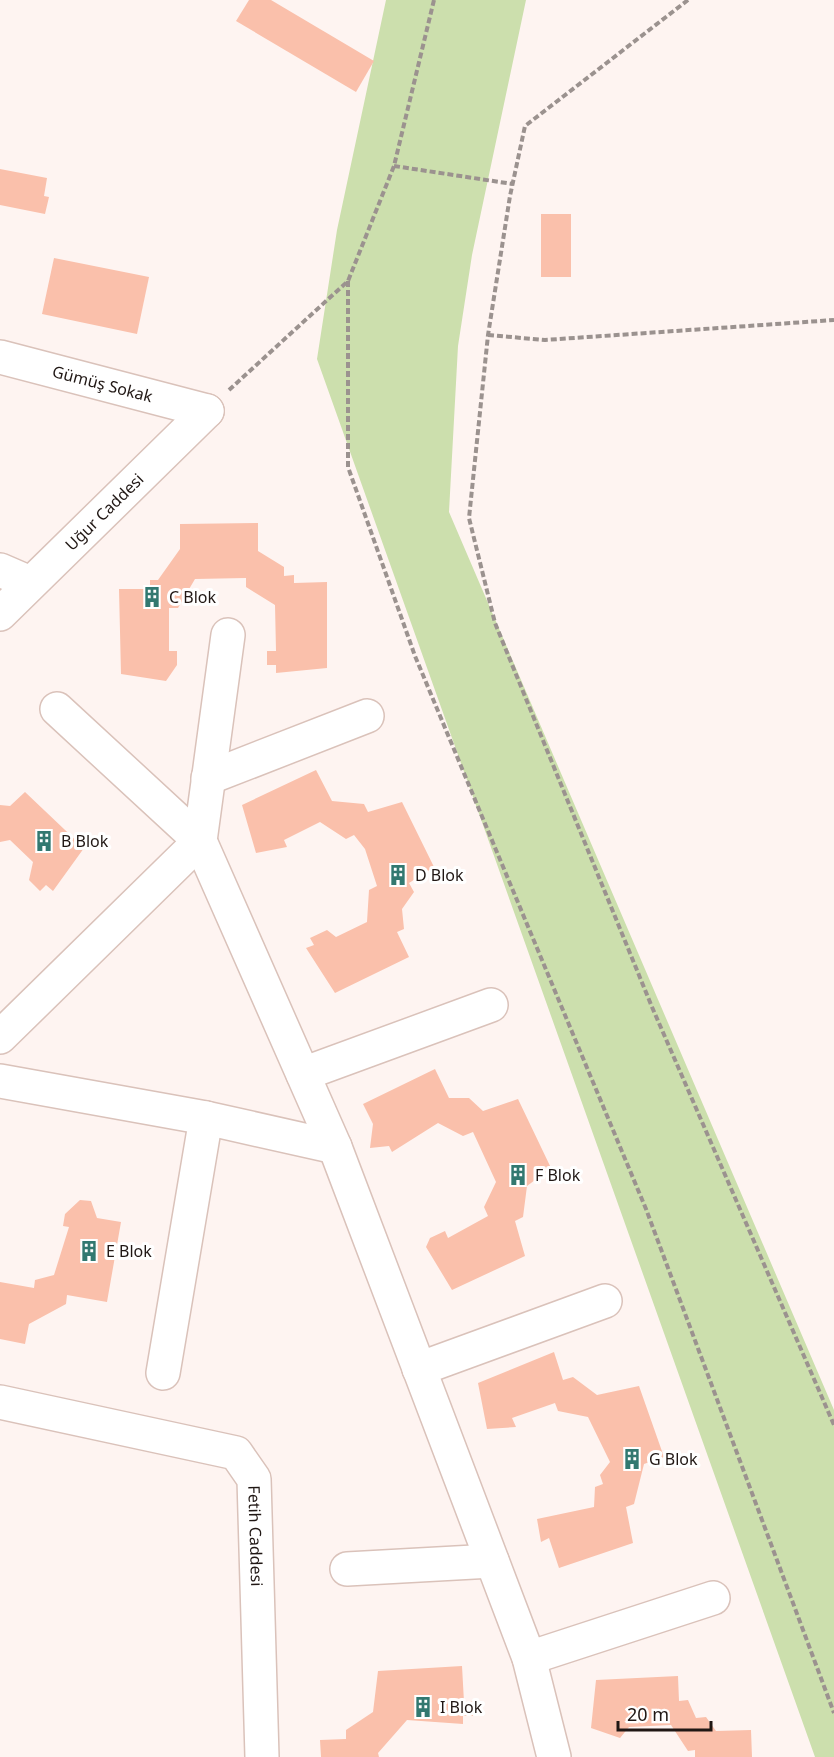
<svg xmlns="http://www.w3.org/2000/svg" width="834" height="1757" font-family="'Noto Sans',sans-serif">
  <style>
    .green { fill: #ccdfad }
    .building { fill: #fac0ab }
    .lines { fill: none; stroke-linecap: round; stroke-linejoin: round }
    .minor-casing { stroke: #dac2ba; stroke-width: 36 }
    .path { stroke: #9b928f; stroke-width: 4; stroke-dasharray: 6 3; stroke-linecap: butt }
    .minor { stroke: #fff; stroke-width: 33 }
    .labels { text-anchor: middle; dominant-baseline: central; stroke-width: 6; stroke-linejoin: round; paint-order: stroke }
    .street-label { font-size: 16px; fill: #201714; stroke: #fff }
    .poi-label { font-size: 16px; fill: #201714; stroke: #fff; text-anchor: start }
  </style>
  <rect width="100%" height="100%" fill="#fef4f1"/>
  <path class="green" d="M 386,0 L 526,0 L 472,255 L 458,346 L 449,512 L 834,1410 L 834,1757 L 815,1757 L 317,359 L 337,230 Z"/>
  <g class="building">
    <path d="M 249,0 L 271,0 L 374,61 L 356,92 L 236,21 Z"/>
    <path d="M 0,169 L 47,178 L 44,196 L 49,197 L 45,214 L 0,205 Z"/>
    <rect x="541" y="214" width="30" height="63"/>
    <path d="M 54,258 L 149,277 L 137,334 L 42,314 Z"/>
    <path d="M 258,523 L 258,551 L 284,567 L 284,576 L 294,575 L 294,583 L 327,582 L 327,668 L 276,673 L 276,665 L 267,665 L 267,651 L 276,651 L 275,605 L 246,587 L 246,578 L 195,579 L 178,608 L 169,608 L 169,651 L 177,651 L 177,665 L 166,681 L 121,674 L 119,589 L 150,589 L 150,580 L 158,580 L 180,549 L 180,524 Z"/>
    <path d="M 316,770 L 332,801 L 364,804 L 368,812 L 402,802 L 434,867 L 409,883 L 414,892 L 402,909 L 404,929 L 397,932 L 409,957 L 335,993 L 306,948 L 314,945 L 310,938 L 327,930 L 336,937 L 367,922 L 369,890 L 377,886 L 365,849 L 354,835 L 346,839 L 320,822 L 284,840 L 287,847 L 256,853 L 242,805 Z"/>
    <path d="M 25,792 L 84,848 L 53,891 L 46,885 L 40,891 L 29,880 L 33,862 L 10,840 L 0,842 L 0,805 L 10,806 Z"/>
    <path d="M 435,1069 L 449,1098 L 469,1098 L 483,1111 L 518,1099 L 551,1168 L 527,1186 L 523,1217 L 515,1221 L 525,1256 L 452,1290 L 426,1247 L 430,1238 L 445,1231 L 448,1238 L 488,1216 L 484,1207 L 496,1182 L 473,1132 L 463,1136 L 438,1123 L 392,1152 L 389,1146 L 370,1148 L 373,1124 L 363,1104 Z"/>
    <path d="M 80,1200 L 91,1201 L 97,1218 L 121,1222 L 107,1302 L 67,1295 L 66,1304 L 29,1324 L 25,1344 L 0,1339 L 0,1282 L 34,1288 L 35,1280 L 54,1275 L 69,1227 L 63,1226 L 65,1214 Z"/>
    <path d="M 554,1352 L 563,1380 L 573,1377 L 597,1395 L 639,1386 L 664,1457 L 644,1464 L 634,1504 L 626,1507 L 633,1543 L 559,1568 L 549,1538 L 541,1542 L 537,1519 L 594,1507 L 595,1487 L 603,1484 L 600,1475 L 610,1462 L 588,1417 L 558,1411 L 555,1403 L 512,1418 L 516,1427 L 487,1429 L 478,1383 Z"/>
    <path d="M 462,1666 L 464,1702 L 473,1701 L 473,1716 L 463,1716 L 463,1724 L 407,1720 L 378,1753 L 379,1757 L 321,1757 L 320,1740 L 346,1739 L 346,1730 L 373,1712 L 378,1671 Z"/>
    <path d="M 678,1676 L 679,1701 L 688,1700 L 696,1718 L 706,1717 L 716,1731 L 751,1730 L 752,1757 L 695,1757 L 695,1750 L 688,1751 L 671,1725 L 629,1727 L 620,1738 L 591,1728 L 596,1680 Z"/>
  </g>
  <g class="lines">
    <defs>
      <g id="minor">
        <path id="s1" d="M 0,357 L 207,411"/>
        <path d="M 0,570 L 30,583"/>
        <path id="s2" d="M 0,614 L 207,411"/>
        <path d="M 57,709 L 200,841 L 335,1147 L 529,1658 L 554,1757"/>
        <path d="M 208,778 L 367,716"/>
        <path d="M 0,1037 L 200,841 L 228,635"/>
        <path d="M 303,1074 L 491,1005"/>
        <path d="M 0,1081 L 206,1118 L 335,1147"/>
        <path d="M 419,1369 L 605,1301"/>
        <path d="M 163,1373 L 206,1118"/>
        <path id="s3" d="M 0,1402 L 236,1453 L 254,1479 L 262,1757"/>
        <path d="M 347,1569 L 492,1561"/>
        <path d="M 529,1658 L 713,1598"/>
      </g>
    </defs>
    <use href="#minor" class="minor-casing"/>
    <g class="path">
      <path d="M 688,0 L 525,126 L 510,196 L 488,335 L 469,518 L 495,623 L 652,1007 L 834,1425"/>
      <path d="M 394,166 L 513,184"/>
      <path d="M 348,281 L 348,467 L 415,656 L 646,1209 L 834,1713"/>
      <path d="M 488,335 L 545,340 L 834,320"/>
      <path d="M 229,390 L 348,281 L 394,166 L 434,0"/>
    </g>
    <use href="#minor" class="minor"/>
  </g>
  <defs>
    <symbol id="building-bare" viewBox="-9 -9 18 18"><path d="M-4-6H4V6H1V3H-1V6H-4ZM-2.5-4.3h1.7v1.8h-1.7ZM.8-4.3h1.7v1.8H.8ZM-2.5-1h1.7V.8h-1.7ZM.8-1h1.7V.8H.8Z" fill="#327870" stroke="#fff" stroke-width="2.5" paint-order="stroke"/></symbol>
  </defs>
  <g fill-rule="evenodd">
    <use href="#building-bare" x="137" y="582" width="30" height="30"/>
    <use href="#building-bare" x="29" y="826" width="30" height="30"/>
    <use href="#building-bare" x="383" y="860" width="30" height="30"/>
    <use href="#building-bare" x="503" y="1160" width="30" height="30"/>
    <use href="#building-bare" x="74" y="1236" width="30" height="30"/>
    <use href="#building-bare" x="617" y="1444" width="30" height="30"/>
    <use href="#building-bare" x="408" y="1692" width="30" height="30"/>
  </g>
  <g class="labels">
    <g class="street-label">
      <text stroke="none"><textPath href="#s1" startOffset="106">Gümüş Sokak</textPath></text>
      <text stroke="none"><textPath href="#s2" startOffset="146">Uğur Caddesi</textPath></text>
      <text stroke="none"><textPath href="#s3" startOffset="330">Fetih Caddesi</textPath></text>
    </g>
    <g class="poi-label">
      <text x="169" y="597">C Blok</text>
      <text x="61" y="841">B Blok</text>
      <text x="415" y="875">D Blok</text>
      <text x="535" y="1175">F Blok</text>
      <text x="106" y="1251">E Blok</text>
      <text x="649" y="1459">G Blok</text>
      <text x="440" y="1707">I Blok</text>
    </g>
  </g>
  <path d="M618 1721v9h93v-9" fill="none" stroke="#201714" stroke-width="3"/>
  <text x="627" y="1721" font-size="18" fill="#201714" stroke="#ffffff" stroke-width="4.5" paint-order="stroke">20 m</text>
</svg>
